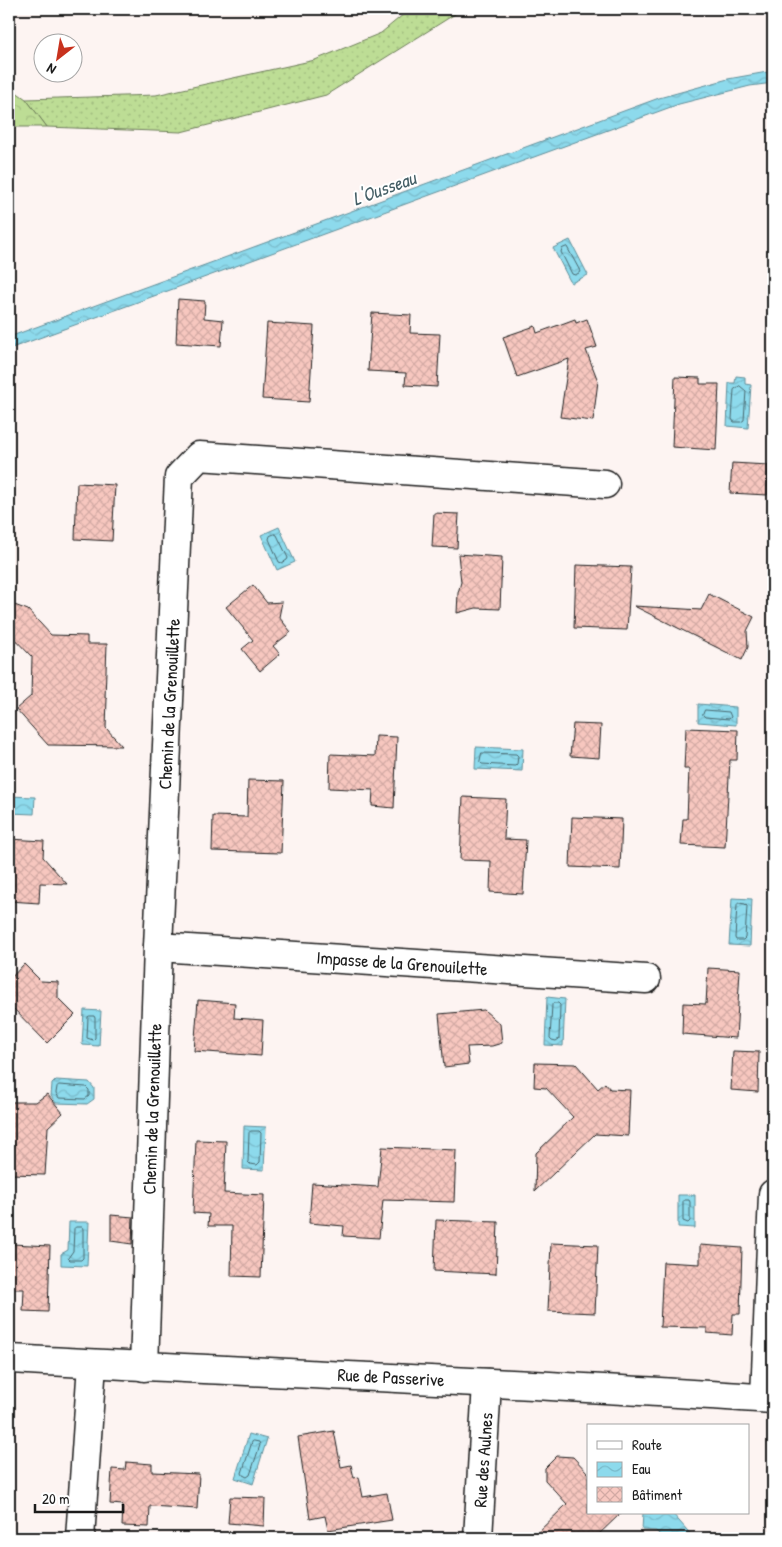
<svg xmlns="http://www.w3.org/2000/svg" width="782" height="1547" font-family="'Patrick Hand',sans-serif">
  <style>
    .grass { fill: url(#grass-dots); stroke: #6c7c58 }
    .forest { fill: url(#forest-crowns); stroke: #6c7c58 }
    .water { fill: url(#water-waves); stroke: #608e99 }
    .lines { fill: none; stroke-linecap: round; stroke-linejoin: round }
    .shore { stroke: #49686f; stroke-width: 1 }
    .building { fill: url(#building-cross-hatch); stroke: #1c1c1c }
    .minor-casing { stroke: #1c1c1c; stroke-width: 31 }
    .minor { stroke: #fff; stroke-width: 28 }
    .labels { text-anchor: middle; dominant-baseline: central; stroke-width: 4; stroke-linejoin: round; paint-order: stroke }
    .street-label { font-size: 18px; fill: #1c1c1c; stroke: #fff }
    .water-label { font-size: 19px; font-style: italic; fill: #445e65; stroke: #fff }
  </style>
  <defs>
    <pattern id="grass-dots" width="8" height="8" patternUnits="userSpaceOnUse" patternTransform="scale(1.25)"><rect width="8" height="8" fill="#bddd95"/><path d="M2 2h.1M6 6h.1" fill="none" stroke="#a2bd80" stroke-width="1.8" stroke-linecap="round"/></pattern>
    <pattern id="forest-crowns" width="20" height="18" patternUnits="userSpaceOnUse" patternTransform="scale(1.25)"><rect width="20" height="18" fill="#bddd95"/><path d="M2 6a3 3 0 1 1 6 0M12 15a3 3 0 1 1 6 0" fill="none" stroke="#a2bd80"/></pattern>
    <pattern id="water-waves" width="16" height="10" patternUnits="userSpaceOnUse" patternTransform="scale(1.25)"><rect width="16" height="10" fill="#8ddaec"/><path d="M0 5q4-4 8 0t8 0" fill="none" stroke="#79baca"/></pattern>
    <pattern id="building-cross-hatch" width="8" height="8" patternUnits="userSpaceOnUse" patternTransform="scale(1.25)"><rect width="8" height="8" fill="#f7c7bf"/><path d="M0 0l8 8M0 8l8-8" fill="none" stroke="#d3aaa4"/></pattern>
  </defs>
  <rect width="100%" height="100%" fill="#fdf4f2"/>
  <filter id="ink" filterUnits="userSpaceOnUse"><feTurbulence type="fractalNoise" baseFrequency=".02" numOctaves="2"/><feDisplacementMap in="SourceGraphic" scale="10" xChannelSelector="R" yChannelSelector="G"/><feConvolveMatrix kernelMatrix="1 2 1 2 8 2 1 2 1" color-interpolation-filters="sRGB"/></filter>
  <g filter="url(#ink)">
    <path class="grass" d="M 410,9 L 463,9 L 326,95 L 181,132 L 47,127 L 26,99 L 156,95 L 315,60 L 381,33 Z"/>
    <path class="forest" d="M 9,87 L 26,99 L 47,127 L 9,127 Z"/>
    <g class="water">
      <path d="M 773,71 L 773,83 L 750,86 L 679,104 L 9,349 L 9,337 L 659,98 L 728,79 Z"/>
      <path d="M 570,240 L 588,275 L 571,283 L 553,248 Z"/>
      <path d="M 736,376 L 745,377 L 745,384 L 751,385 L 748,428 L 727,426 L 729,383 L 735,383 Z"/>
      <path d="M 279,527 L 295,562 L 277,570 L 261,535 Z"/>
      <path d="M 698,704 L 736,707 L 736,725 L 698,722 Z"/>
      <path d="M 476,747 L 523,749 L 522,771 L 475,769 Z"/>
      <path d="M 9,796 L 35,797 L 34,814 L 9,813 Z"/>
      <path d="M 732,898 L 752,899 L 750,946 L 729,945 Z"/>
      <path d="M 547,997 L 565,999 L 563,1046 L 545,1045 Z"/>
      <path d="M 84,1010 L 101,1011 L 99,1046 L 82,1045 Z"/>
      <path d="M 56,1080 L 89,1082 L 94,1088 L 94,1099 L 87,1104 L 56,1103 L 51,1096 L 52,1084 Z"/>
      <path d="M 244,1126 L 266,1127 L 264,1170 L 243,1169 Z"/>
      <path d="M 678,1195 L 695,1195 L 695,1228 L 678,1227 Z"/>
      <path d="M 69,1222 L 89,1222 L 87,1266 L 61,1265 L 61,1254 L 68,1250 Z"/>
      <path d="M 249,1434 L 267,1439 L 253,1484 L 235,1478 Z"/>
      <path d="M 672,1513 L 694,1538 L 663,1538 L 656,1531 L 642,1530 L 643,1513 Z"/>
    </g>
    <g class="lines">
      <g class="shore">
        <path d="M 567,247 L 580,271 L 579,273 L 575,275 L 572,274 L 561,252 L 562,249 Z"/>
        <path d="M 740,386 L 746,391 L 744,420 L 741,422 L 734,422 L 732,419 L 734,390 Z"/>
        <path d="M 275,534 L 277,535 L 288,558 L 287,560 L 282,563 L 279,562 L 269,539 L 270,536 Z"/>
        <path d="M 705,710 L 729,712 L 731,717 L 729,719 L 705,717 L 703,715 Z"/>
        <path d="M 482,753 L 516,754 L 518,756 L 517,764 L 515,766 L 482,764 L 480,762 Z"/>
        <path d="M 739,903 L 745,904 L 747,906 L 745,938 L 743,940 L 736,940 L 735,938 L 737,905 Z"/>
        <path d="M 554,1003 L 558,1003 L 560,1005 L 559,1039 L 556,1041 L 552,1040 L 550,1038 L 552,1005 Z"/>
        <path d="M 90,1016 L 94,1016 L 95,1018 L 95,1038 L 93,1040 L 87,1038 L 88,1017 Z"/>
        <path d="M 59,1085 L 86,1087 L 89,1090 L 89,1096 L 85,1099 L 59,1098 L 56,1093 L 57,1087 Z"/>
        <path d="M 251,1131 L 259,1131 L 261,1133 L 260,1162 L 257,1165 L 250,1164 L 248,1162 L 249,1133 Z"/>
        <path d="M 685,1200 L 689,1200 L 690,1202 L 690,1221 L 688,1223 L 683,1221 L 683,1202 Z"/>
        <path d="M 76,1227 L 82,1227 L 83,1229 L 83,1258 L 81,1260 L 70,1260 L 68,1258 L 73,1251 L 74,1229 Z"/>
        <path d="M 254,1441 L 259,1442 L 260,1445 L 250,1475 L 247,1477 L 243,1475 L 242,1473 L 252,1442 Z"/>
      </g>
    </g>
    <g class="building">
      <path d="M 178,299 L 205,301 L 204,318 L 223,320 L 221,346 L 176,343 Z"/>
      <path d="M 372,313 L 411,315 L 410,333 L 440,334 L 437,387 L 405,385 L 406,373 L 368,371 Z"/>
      <path d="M 575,319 L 576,323 L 587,319 L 597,347 L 586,350 L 598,381 L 593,421 L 560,417 L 569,359 L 517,377 L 503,337 L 535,326 L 537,333 Z"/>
      <path d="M 267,323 L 314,326 L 309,402 L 262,399 Z"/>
      <path d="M 675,377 L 700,378 L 700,384 L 719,384 L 716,450 L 672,447 Z"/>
      <path d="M 732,463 L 768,465 L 767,495 L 730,493 Z"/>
      <path d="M 77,483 L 115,485 L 112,541 L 75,539 Z"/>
      <path d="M 434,513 L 459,514 L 457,548 L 432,547 Z"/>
      <path d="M 458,554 L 502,557 L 500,609 L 476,608 L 457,613 L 458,593 L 461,582 Z"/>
      <path d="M 576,565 L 631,567 L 627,630 L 574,628 Z"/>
      <path d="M 253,585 L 267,603 L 282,602 L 279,617 L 291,632 L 273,646 L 280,654 L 260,671 L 242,649 L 253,640 L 226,607 Z"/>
      <path d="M 709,594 L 754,617 L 747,631 L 748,647 L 742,660 L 634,606 L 701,610 Z"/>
      <path d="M 9,603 L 28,610 L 51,635 L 87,636 L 87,644 L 107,644 L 105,698 L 107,698 L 106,728 L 122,746 L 48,745 L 16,709 L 31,696 L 32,657 L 9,633 Z"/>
      <path d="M 573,724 L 601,725 L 599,758 L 570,756 Z"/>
      <path d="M 686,728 L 738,730 L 737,760 L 730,760 L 725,847 L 681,845 L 683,819 L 687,819 L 689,769 L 684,769 Z"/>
      <path d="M 376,736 L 397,737 L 394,808 L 372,806 L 373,790 L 329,788 L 330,754 L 375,756 Z"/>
      <path d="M 248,780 L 284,781 L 281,853 L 212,851 L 213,816 L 247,817 Z"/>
      <path d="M 463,797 L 506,799 L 504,839 L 526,840 L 523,894 L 490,892 L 491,861 L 460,860 Z"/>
      <path d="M 572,817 L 622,819 L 620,869 L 570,867 Z"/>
      <path d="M 9,839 L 44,841 L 43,857 L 67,884 L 40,883 L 39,903 L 9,901 Z"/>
      <path d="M 24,964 L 41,981 L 58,982 L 58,998 L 75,1015 L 47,1043 L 9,1004 L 9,980 Z"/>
      <path d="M 708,968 L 740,970 L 736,1038 L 682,1034 L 683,1003 L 706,1004 Z"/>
      <path d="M 198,1000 L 235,1003 L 234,1018 L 263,1020 L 261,1056 L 194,1051 Z"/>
      <path d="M 484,1010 L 500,1024 L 502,1043 L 492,1046 L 467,1047 L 469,1064 L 444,1067 L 439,1014 Z"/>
      <path d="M 733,1051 L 759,1052 L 758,1092 L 731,1090 Z"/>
      <path d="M 535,1063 L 576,1064 L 598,1089 L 605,1083 L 610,1089 L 630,1090 L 628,1136 L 595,1134 L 535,1191 L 536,1153 L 573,1117 L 546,1088 L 534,1087 Z"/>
      <path d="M 47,1094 L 63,1113 L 48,1127 L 45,1175 L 9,1174 L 10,1138 L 9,1138 L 9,1107 L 11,1107 L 11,1102 L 36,1102 Z"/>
      <path d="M 196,1140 L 226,1141 L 224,1193 L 264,1195 L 261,1277 L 231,1276 L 232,1226 L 208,1226 L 209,1214 L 193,1213 Z"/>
      <path d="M 382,1147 L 456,1150 L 454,1202 L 383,1200 L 379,1238 L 343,1236 L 344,1226 L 309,1223 L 312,1183 L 378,1187 Z"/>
      <path d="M 111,1215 L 133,1217 L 132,1244 L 111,1241 Z"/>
      <path d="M 436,1220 L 498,1222 L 496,1274 L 434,1271 Z"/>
      <path d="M 551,1243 L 598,1245 L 595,1313 L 548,1311 Z"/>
      <path d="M 12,1244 L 50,1246 L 48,1312 L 23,1311 L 24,1289 L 9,1289 L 9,1254 L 11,1254 Z"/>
      <path d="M 700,1245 L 742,1248 L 740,1314 L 733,1314 L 732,1335 L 707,1333 L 707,1328 L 660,1327 L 663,1262 L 700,1264 Z"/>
      <path d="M 334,1431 L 341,1467 L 351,1465 L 354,1478 L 359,1477 L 363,1497 L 387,1493 L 392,1520 L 328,1530 L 325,1516 L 310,1519 L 298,1437 Z"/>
      <path d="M 557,1456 L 573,1457 L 588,1473 L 588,1513 L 621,1513 L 595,1538 L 532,1538 L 567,1504 L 545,1480 L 545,1468 Z"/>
      <path d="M 126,1462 L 152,1464 L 152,1472 L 199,1474 L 197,1509 L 150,1506 L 149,1527 L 122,1526 L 123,1505 L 110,1504 L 112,1469 L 125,1470 Z"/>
      <path d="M 230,1497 L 265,1498 L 264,1526 L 228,1523 Z"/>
    </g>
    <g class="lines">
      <defs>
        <g id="minor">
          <path d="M 158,947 L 646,979"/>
          <path d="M 9,1359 C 264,1373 519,1382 773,1399"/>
          <path d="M 144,1367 L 158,947 L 179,477 L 199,456 L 605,484"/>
          <path d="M 765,1398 L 773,1194"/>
          <path d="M 80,1538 L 92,1364"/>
          <path d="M 478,1538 L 487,1383"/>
        </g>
      </defs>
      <use href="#minor" class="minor-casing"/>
      <use href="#minor" class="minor"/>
    </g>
  </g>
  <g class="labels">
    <g class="street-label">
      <text transform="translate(169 704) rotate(-87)">Chemin de la Grenouillette</text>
      <text transform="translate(402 963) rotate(4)">Impasse de la Grenouilette</text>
      <text transform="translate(152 1109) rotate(-88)">Chemin de la Grenouillette</text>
      <text transform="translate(391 1377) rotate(3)">Rue de Passerive</text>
      <text transform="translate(483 1460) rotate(-86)">Rue des Aulnes</text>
    </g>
    <g class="water-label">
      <text transform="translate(384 188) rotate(-20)">L'Ousseau</text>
    </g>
  </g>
  <rect width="782" height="1547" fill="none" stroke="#fff" stroke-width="30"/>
  <rect x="15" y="15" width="752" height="1517" fill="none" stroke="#1c1c1c" stroke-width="2" filter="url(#ink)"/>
  <rect x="587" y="1424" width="162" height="90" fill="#ffffff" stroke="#a4a4a4"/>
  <rect x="597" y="1441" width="25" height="8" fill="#ffffff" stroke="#a4a4a4"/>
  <text x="632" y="1450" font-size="15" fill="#1c1c1c">Route</text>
  <rect x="597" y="1462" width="25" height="15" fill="url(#water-waves)" stroke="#a4a4a4"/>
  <text x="632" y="1474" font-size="15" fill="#1c1c1c">Eau</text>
  <rect x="597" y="1487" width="25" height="15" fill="url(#building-cross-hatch)" stroke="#a4a4a4"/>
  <text x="632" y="1500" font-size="15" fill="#1c1c1c">Bâtiment</text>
  <g transform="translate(58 58) rotate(211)"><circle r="24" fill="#ffffff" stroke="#a4a4a4"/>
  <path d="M0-4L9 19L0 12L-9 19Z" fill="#c8321e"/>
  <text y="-8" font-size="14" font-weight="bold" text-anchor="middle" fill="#1c1c1c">N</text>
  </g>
  <path d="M35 1504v8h88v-8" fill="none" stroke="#1c1c1c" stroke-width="2.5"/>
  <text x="42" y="1504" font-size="15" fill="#1c1c1c" stroke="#ffffff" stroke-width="4" paint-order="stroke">20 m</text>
</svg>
